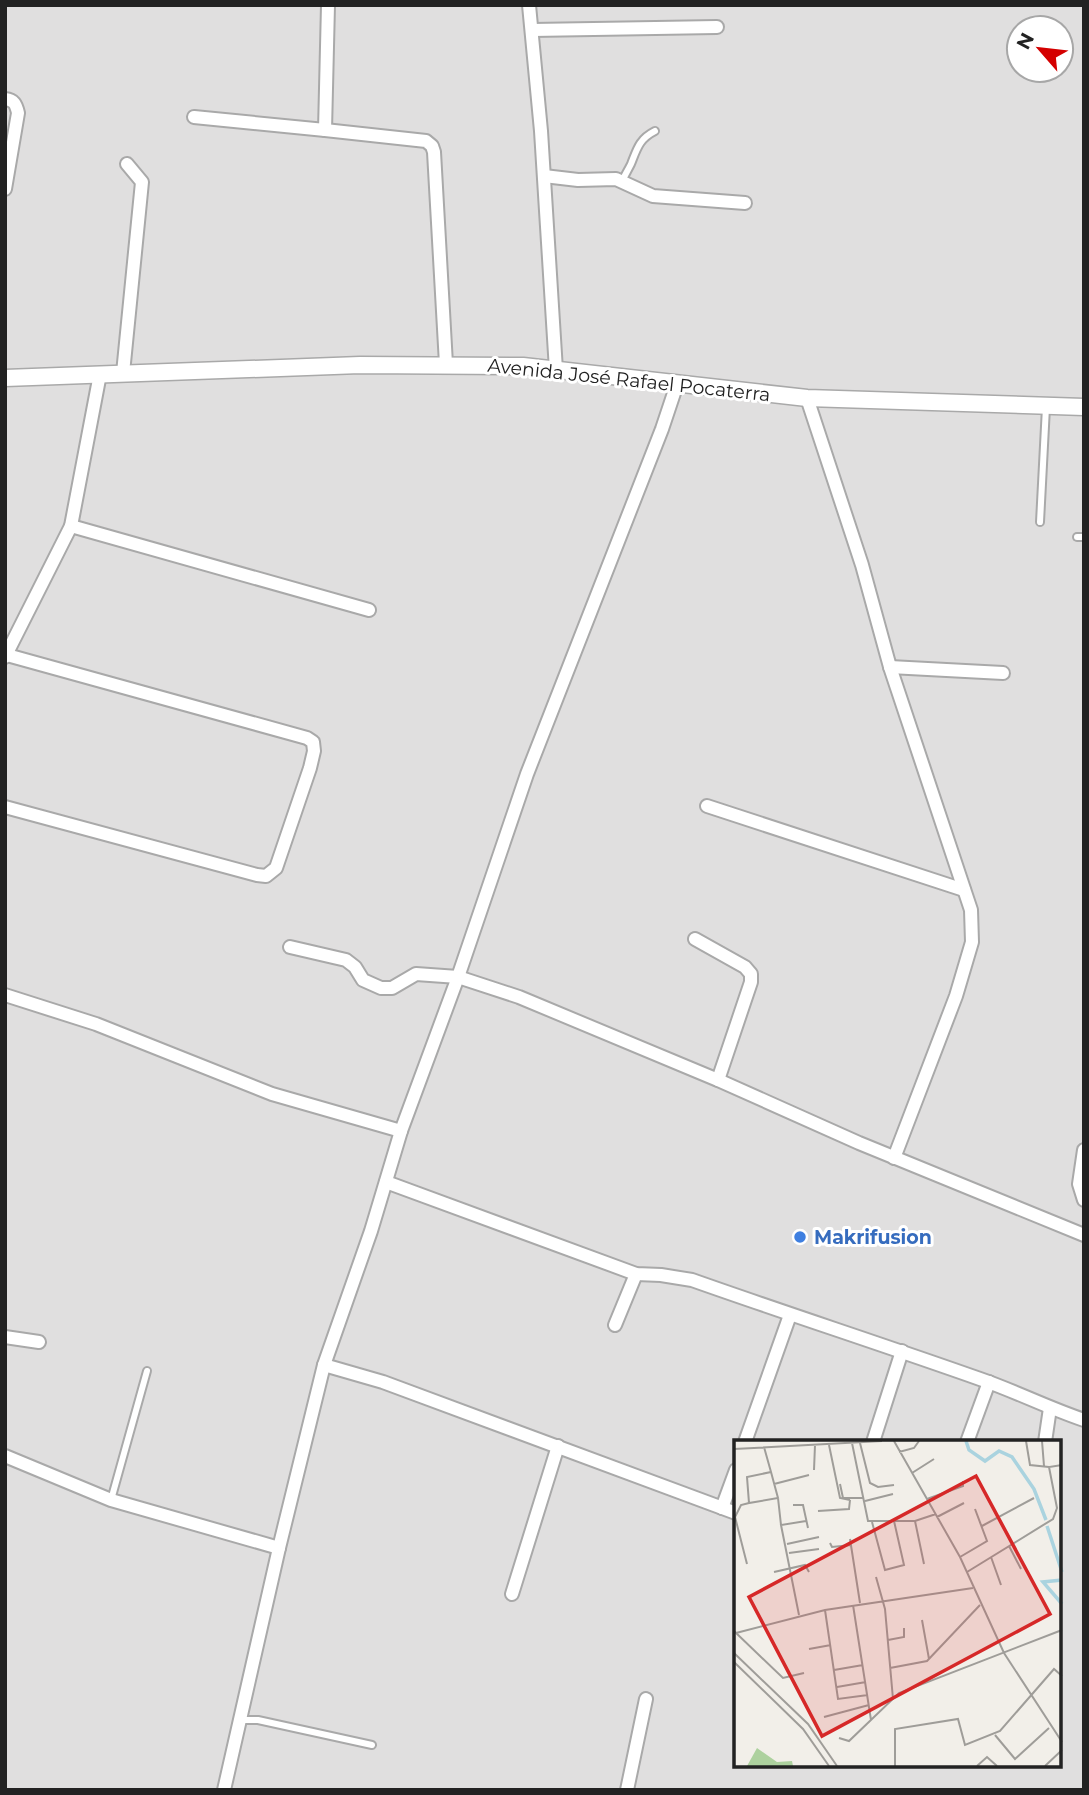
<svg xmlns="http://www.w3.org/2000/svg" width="1089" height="1795" font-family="Montserrat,sans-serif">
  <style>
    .residential { fill: #e0dfdf; fill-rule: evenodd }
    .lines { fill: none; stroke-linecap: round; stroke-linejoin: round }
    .service-casing { stroke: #a9a9a9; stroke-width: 10 }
    .minor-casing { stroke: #a9a9a9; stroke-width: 16 }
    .tertiary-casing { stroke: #a9a9a9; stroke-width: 19 }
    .service { stroke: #fff; stroke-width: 6 }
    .minor { stroke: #fff; stroke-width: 12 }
    .tertiary { stroke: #fff; stroke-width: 16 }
    .shop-dot { fill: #3f7fe0; stroke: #fff; stroke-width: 2.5 }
    .labels { text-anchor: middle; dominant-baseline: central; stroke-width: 6; stroke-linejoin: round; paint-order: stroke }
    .street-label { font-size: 19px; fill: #222; stroke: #fff }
    .shop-label { font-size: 19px; font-weight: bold; fill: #366cbe; stroke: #fff; text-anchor: start }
    .inset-river { fill: none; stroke: #aad3df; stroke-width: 3.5 }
    .inset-road { fill: none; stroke: #9f9d99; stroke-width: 2 }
    .view { fill: #d62828; fill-opacity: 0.15; stroke: #d62828; stroke-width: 3.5 }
    .inset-edge { fill: none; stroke: #222; stroke-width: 3.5 }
  </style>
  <rect width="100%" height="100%" fill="#f2efe9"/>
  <path class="residential" d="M 5,5 L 1084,5 L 1084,1790 L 5,1790 ZM 1019,28 L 1061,28 L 1061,70 L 1019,70 ZM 736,1442 L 1059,1442 L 1059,1765 L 736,1765 Z"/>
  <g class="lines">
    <defs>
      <g id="service">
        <path d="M 622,181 C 625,175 628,170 631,164 C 637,149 639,139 655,131"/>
        <path d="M 1040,522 L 1046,407"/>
        <path d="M 1077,537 L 1084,537"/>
        <path d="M 111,1500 L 147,1371"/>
        <path d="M 239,1720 L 258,1720 L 372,1745"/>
      </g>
      <g id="minor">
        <path d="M 529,5 L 541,131 L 556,370"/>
        <path d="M 532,30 L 717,27"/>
        <path d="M 5,99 C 14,100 16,104 18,113 L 5,189"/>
        <path d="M 194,117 L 325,130 L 426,141 L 432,146 L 434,152 L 446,364"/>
        <path d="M 325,130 L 328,5"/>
        <path d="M 544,176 L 578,180 L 616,179 L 653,196 L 745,203"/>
        <path d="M 123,373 L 142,182 L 127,164"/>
        <path d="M 807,398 L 862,565 L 890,667 L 971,910 L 972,942 L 956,996 L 894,1158"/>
        <path d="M 71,526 L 369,610"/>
        <path d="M 5,657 L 71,526 L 100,374"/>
        <path d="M 890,667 L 1003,673"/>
        <path d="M 707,806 L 964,890"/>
        <path d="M 5,807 L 257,875 L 266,876 L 276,868 L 310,768 L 314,751 L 313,742 L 307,738 L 7,655"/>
        <path d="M 695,939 L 745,967 L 751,974 L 751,982 L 718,1080"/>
        <path d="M 290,947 L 346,960 L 355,967 L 363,980 L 381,988 L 392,988 L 416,974 L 458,977 L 519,997 L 718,1080 L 859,1143 L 1084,1235"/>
        <path d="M 5,995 L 96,1024 L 272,1094 L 401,1131"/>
        <path d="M 1084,1150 L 1079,1184 L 1084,1200"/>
        <path d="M 386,1182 L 636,1274 L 661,1275 L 692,1280 C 788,1314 884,1345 980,1379 C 1015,1391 1048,1408 1084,1420"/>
        <path d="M 615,1325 L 636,1274"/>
        <path d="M 5,1337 L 39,1342"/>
        <path d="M 324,1365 L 383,1382 L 736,1513"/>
        <path d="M 745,1442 L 790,1315"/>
        <path d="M 873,1442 L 902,1351"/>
        <path d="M 967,1442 L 989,1382"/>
        <path d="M 1045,1442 L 1050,1408"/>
        <path d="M 5,1456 L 111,1500 L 279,1548"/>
        <path d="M 722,1508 L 736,1470"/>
        <path d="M 512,1594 L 558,1446"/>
        <path d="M 224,1790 L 279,1548 L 324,1365 L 371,1231 L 401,1131 L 458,977 L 527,774 L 662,429 L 677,384"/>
        <path d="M 627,1790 L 646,1699"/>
      </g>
      <path id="tertiary" d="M 5,378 L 360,365 L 523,366 L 807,398 L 1084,407"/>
    </defs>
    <use href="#service" class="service-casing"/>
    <use href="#minor" class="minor-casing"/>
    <use href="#tertiary" class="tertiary-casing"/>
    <use href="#service" class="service"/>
    <use href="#minor" class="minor"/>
    <use href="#tertiary" class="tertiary"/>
  </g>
  <circle class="shop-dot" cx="800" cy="1237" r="7"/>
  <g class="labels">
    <g class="street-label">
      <text transform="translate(629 380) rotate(6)">Avenida José Rafael Pocaterra</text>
    </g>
    <g class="shop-label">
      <text x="814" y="1237">Makrifusion</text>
    </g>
  </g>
  <g transform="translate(734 1440)">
    <rect width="327" height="327" fill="#f2efe9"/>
    <path d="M 23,308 L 43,322 L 58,321 L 59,326 L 13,326 Z" fill="#add19e"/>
    <path class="inset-river" d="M 232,1 L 235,10 L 251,21 L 265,11 L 278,17 L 300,49 L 312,80M 313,86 L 328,132M 328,140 L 309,142 L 328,164"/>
    <path class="inset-road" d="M 160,1 L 226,117 L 270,213 L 328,302M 292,1 L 296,25 L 315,27M 308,1 L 310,26M 118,3 L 134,81 L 181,81 L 202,74M 126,3 L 136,43 L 144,47 L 160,45M 95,5 L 106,58 L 116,60M 30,7 L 37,32 L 44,58 L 15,63 L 13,37 L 37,32M 0,9 L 148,1M 165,12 L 180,8 L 185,1M 80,30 L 81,5M 178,33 L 200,19M 40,44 L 75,35M 106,44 L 109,58 L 129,58M 44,58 L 47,85M 193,59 L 229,46 L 229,41M 131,61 L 159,54M 59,65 L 69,65 L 74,88M 84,71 L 115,69 L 116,60M 203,77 L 230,63M 181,81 L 190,124M 138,82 L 151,130 L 170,125 L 160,81M 248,86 L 300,58M 116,99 L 126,163M 96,103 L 98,107 L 117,105M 53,104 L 85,97M 275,106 L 287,129M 55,113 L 85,109M 226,117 L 253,101 L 241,69M 257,117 L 267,145M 13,124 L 1,77 L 7,65 L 15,63M 40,132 L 71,125 L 75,132M 233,132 L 319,79 L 323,68 L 315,27 L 328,25M 142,137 L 151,169 L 159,259M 119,165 L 137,280M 91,170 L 104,259 L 134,255M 65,175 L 47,85 L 72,81M 188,180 L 195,219M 0,191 L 49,238 L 70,233M 2,193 L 91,170 L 239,148M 154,200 L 170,197 L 170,188M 75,209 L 97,205M 0,213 L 74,284 L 103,326M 0,222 L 69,289 L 95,326M 156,228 L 193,221 L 246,165M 100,230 L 129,225M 103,247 L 132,242M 90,277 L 135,265M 261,295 L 281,319 L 315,288M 105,298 L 115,301 L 165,253 L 328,190M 161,326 L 161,289 L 224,279 L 231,305 L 266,291 L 320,229 L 328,236M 243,326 L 253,317 L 263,326M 311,326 L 328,310"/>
    <path class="view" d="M 242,36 L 316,174 L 88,296 L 15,157 Z"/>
    <rect width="327" height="327" class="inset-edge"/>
  </g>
  <rect width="1089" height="1795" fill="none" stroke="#222222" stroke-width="14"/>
  <g transform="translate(1040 49) rotate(298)"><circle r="33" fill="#ffffff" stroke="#a7a7a7" stroke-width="2"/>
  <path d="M0-5L12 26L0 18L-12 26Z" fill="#d40000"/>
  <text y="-10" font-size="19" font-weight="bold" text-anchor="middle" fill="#222222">N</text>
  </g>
</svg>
